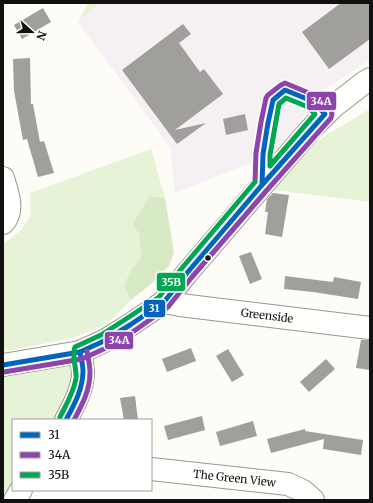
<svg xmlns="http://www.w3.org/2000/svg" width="373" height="503" font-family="Merriweather,serif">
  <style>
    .industrial { fill: #f5f0f3 }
    .green { fill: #e7f3d7 }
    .forest { fill: #d8eac5 }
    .building { fill: #a19f9c }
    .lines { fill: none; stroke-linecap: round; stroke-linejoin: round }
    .minor-casing { stroke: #979795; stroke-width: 24 }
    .minor { stroke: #fffffe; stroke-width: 22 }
    .bus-1-casing { stroke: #fff; stroke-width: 8 }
    .bus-2-casing { stroke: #fff; stroke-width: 8 }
    .bus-3-casing { stroke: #fff; stroke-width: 8 }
    .bus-1 { stroke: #0065bd; stroke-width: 5 }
    .bus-2 { stroke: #8e44ad; stroke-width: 5 }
    .bus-3 { stroke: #00a651; stroke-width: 5 }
    .bus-dot { fill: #111; stroke: #fff; stroke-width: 1.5 }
    .labels { text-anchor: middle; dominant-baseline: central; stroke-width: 4; stroke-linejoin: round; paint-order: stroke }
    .street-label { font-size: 11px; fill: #111; stroke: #fff }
    .line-badge { stroke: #fff; stroke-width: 1.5 }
    .badge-label { font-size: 11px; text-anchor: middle; font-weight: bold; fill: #fff }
  </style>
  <rect width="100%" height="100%" fill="#fdfcf7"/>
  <path class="industrial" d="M 99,3 L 370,3 L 370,60 L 327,88 L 272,154 L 175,193 L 170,147 L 78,22 Z"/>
  <g class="green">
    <path d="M 88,3 L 99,3 L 78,22 Z"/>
    <path d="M 370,109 L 370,202 L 266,189 L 300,151 Z"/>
    <path d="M 151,149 L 165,198 L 150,196 L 138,214 L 133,226 L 139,233 L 141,257 L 129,273 L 124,286 L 131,300 L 106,325 L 72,338 L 3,352 L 3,244 L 9,240 L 21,230 L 31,215 L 30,193 Z"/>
    <path d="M 80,352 L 66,420 L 13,420 L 13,490 L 15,500 L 3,500 L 3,365 Z"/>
  </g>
  <path class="forest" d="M 150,196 L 165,198 L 174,252 L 169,266 L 151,284 L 131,300 L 124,286 L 129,273 L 141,257 L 139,233 L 133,226 L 138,214 Z"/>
  <g class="building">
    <path d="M 341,3 L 370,3 L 370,39 L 329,69 L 302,32 Z"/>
    <path d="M 43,8 L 51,22 L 22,39 L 14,25 Z"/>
    <path d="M 183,24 L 191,34 L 179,43 L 200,72 L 204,69 L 223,94 L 175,130 L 206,123 L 177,144 L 122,70 Z"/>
    <path d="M 30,58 L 31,104 L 33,104 L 40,142 L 44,141 L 54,173 L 38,177 L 27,139 L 23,140 L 14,91 L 13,59 Z"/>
    <path d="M 245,114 L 248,130 L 226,135 L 223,119 Z"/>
    <path d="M 273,193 L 289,195 L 282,237 L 265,234 L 268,212 L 265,212 L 267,199 Z"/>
    <path d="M 251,252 L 262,279 L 250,284 L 239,256 Z"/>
    <path d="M 285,276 L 333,282 L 334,277 L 361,282 L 358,299 L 313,292 L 284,289 Z"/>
    <path d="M 361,340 L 370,340 L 370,370 L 356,368 Z"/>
    <path d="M 191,348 L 196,361 L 167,372 L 162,359 Z"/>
    <path d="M 228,349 L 244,375 L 232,382 L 216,356 Z"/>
    <path d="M 326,359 L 335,369 L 309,392 L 300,382 Z"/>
    <path d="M 135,396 L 138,420 L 124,420 L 120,398 Z"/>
    <path d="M 202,416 L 205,430 L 168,440 L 164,426 Z"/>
    <path d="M 253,421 L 257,436 L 220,446 L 216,432 Z"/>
    <path d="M 305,429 L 305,431 L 363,440 L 361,455 L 323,449 L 324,439 L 271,453 L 267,439 Z"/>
  </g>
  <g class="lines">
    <defs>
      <g id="minor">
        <path d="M 3,178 C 7,192 15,211 3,223"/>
        <path id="s1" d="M 164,302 L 180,305 L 370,328"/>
        <path d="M 3,365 L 80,352 L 104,341 L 130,325 L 164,302 L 187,273 L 310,130 L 334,106 L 365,82 L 370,79"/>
        <path d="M 66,420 C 73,407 83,389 83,373 C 83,366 81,359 80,352"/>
        <path id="s2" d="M 151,469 L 288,484 L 303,491 L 313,500"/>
        <path d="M 15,500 L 21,490"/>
      </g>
    </defs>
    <use href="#minor" class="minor-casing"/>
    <use href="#minor" class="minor"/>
    <defs>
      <g id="bus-1">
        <path d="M 285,90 L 312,101 L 325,114 L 262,185 L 263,154 L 268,123 L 273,100 Z"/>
        <path d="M 3,365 L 80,352 L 104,341 L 130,325 L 164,302 L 187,273 L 262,185"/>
        <path d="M 66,420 C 74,405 83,389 83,371 C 83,365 81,358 80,352"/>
      </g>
      <g id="bus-2">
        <path d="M 4,372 L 82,359 L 108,347 L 134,331 L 168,307 L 192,277 L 267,190 L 331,118 L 332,114 L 331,110 L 316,96 L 285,83 L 281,85 L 268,95 L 266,98 L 261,122 L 256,153 L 255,182"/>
        <path d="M 74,420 C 82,405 90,390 90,373 C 90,365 88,358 87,351"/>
      </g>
      <g id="bus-3">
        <path d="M 286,98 L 308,107 L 315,114 L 270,166 L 270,155 L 279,104 Z"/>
        <path d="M 60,417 C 66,405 74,392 76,378 C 77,369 71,355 75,347 L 101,335 L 126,319 L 159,297 L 182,268 L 255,182"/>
      </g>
    </defs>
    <use href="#bus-1" class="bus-1-casing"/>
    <use href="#bus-2" class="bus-2-casing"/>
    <use href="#bus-3" class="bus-3-casing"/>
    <use href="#bus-1" class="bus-1"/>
    <use href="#bus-2" class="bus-2"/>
    <use href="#bus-3" class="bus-3"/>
  </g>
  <circle class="bus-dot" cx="208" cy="258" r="3.5"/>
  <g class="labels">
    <g class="street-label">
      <text stroke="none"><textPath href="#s1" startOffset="104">Greenside</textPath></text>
      <text stroke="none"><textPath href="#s2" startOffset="84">The Green View</textPath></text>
    </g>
  </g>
  <g class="line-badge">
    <rect x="306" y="91" width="31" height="20" rx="4" fill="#8e44ad"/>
    <rect x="156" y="272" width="30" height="20" rx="4" fill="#00a651"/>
    <rect x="143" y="299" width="23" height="19" rx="4" fill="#0065bd"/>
    <rect x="104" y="331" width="30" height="19" rx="4" fill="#8e44ad"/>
  </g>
  <g class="badge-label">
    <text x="321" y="105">34A</text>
    <text x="171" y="286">35B</text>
    <text x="154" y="312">31</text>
    <text x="119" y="344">34A</text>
  </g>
  <rect width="373" height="503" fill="none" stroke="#111111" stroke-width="8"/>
  <rect x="12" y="419" width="140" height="72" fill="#ffffff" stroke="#a0a0a0"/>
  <rect x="20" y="432" width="20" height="6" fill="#0065bd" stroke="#a0a0a0"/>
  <text x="48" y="439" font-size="12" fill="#111111">31</text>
  <rect x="20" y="452" width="20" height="6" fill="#8e44ad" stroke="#a0a0a0"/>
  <text x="48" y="459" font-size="12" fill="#111111">34A</text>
  <rect x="20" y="472" width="20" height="6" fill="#00a651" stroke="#a0a0a0"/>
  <text x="48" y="479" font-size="12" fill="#111111">35B</text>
  <g transform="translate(32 32) rotate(111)" stroke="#ffffff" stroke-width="3" paint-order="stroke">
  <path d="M0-3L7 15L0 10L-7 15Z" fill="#111111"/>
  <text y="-6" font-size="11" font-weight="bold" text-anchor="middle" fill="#111111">N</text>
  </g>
</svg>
